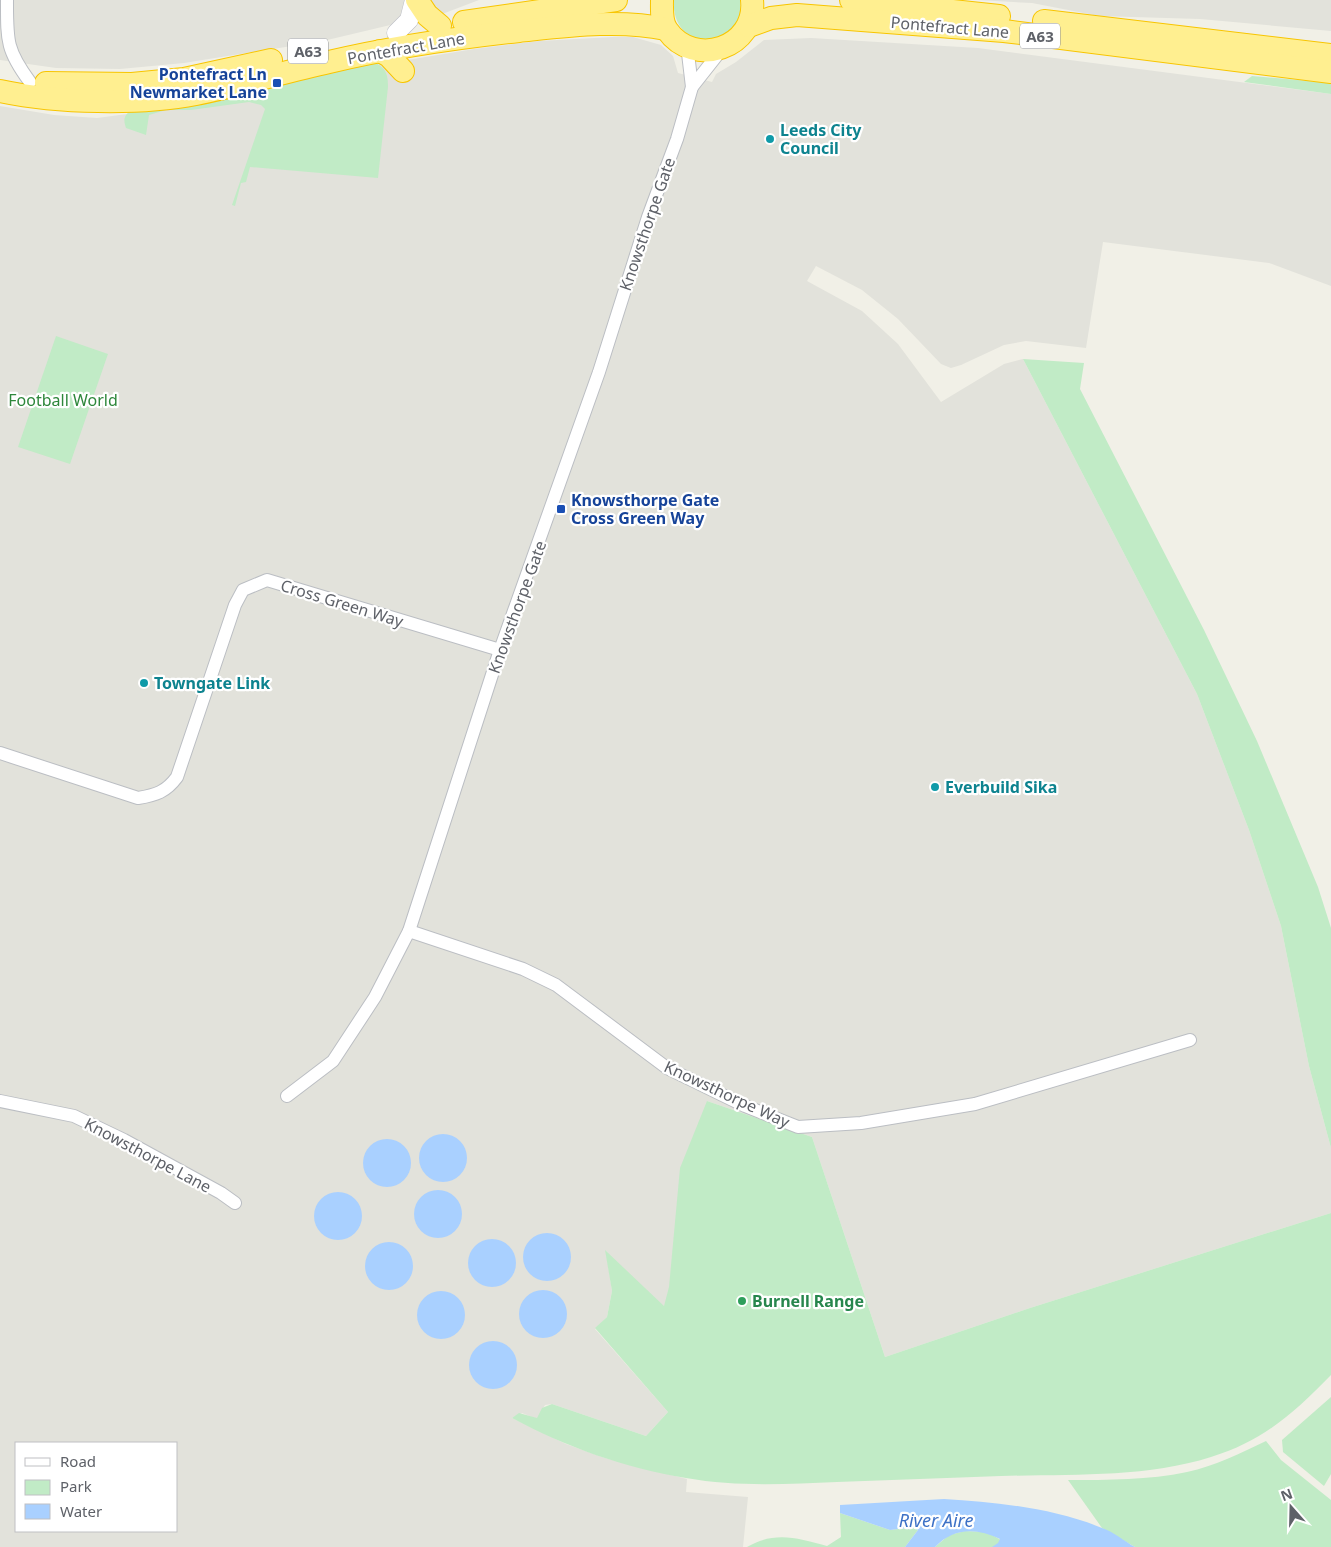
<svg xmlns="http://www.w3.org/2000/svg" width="1331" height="1547" font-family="'Noto Sans',sans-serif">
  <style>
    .industrial { fill: #e2e2db; fill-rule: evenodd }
    .green { fill: #c1ebc6 }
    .water { fill: #a9d0ff }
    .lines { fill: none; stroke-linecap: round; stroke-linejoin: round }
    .street-casing { stroke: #bbbec3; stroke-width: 14 }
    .secondary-casing { stroke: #bcbec5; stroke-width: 19 }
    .highway-casing { stroke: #f8c500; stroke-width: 24 }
    .street { stroke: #fff; stroke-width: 12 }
    .secondary { stroke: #fff; stroke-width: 18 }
    .highway { stroke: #ffef90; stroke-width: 22 }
    .transit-dot { fill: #1a4fb4; stroke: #fff; stroke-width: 2 }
    .culture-dot { fill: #0f9aa8; stroke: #fff; stroke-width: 2 }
    .leisure-dot { fill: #2e9e5b; stroke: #fff; stroke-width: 2 }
    .labels { text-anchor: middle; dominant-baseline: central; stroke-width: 4.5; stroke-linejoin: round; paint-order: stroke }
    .shield { fill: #fff; stroke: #8e9095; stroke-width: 1 }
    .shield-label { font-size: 15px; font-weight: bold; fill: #5e6168 }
    .street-label { font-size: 16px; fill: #5e6168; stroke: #fff }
    .transit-label { font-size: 16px; font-weight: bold; fill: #164399; stroke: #fff; text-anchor: end }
    .culture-label { font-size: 16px; font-weight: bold; fill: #0d838f; stroke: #fff; text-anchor: start }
    .park-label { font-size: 16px; fill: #2e873b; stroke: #fff }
    .leisure-label { font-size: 16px; font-weight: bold; fill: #27864d; stroke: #fff; text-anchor: start }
    .water-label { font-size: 18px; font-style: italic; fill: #3d71c6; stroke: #fff }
  </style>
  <rect width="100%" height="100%" fill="#f1f0e7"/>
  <g class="industrial">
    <path d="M 0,0 L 479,0 L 429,19 L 403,22 L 323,41 L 184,63 L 120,69 L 56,68 L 0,60 Z"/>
    <path d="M 977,0 L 1331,0 L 1331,31 L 1200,19 L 1099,16 L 1032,3 Z"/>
    <path d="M 613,37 L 633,37 L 661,45 L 673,56 L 678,73 L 712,82 L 716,74 L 736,62 L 764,40 L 811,38 L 978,48 L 1331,94 L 1331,286 L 1269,263 L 1103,242 L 1086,348 L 1026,341 L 1004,345 L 961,365 L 951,368 L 941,364 L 898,319 L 862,290 L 816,266 L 807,281 L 862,311 L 898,344 L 941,402 L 1004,364 L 1023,359 L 1197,694 L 1249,830 L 1281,926 L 1309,1066 L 1331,1148 L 1331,1213 L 1030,1308 L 885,1357 L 812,1137 L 707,1101 L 727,1408 L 606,1251 L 612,1291 L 607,1317 L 595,1329 L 668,1412 L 646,1436 L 552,1404 L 545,1405 L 537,1419 L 522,1413 L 512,1418 L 566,1444 L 605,1458 L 687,1479 L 686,1492 L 748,1497 L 743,1547 L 0,1547 L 0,106 L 54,115 L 97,118 L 256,97 L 377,65 L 474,49 L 539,41 ZM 16,1443 L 176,1443 L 176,1531 L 16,1531 Z"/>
  </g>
  <g class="green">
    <path d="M 674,0 L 740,0 C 746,51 670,55 674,0 Z"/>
    <path d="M 376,63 C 387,69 388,76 388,87 L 378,178 L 250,167 L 246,182 L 241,183 L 235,206 L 232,205 L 265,109 L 261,105 L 249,102 L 191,110 L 166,110 L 149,115 L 146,135 L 126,128 C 123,119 124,116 131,110 L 234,96 L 279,87 L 308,75 Z"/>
    <path d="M 1252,76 L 1331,83 L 1331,94 L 1244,82 Z"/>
    <path d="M 56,336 L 108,354 L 70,464 L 18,447 Z"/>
    <path d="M 1023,359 L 1084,363 L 1080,389 L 1204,630 L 1257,741 L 1318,887 L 1331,928 L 1331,1148 L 1309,1066 L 1281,926 L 1249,830 L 1197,694 Z"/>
    <path d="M 707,1101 L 812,1137 L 885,1357 L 1030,1308 L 1331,1213 L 1331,1375 C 1294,1413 1263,1441 1211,1457 C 1145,1478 1071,1474 1001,1476 C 947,1478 892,1480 837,1482 C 787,1484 736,1487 686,1478 C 625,1468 566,1447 512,1418 L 519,1413 L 537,1418 L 542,1408 L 552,1404 L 646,1436 L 668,1412 L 595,1328 L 607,1317 L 612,1291 L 605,1250 L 664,1306 L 669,1287 L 680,1168 Z"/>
    <path d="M 1331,1397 L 1331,1474 L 1324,1486 L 1283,1452 L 1282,1440 Z"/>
    <path d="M 1266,1441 L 1281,1460 L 1331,1500 L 1331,1547 L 1135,1547 L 1102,1528 L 1068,1480 C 1108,1480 1149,1480 1187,1472 C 1215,1466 1241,1453 1266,1441 Z"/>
    <path d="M 840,1513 L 890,1530 L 915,1527 L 918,1530 L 905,1547 L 747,1547 C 775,1531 797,1538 827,1546 L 841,1537 Z"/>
    <path d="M 965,1531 L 987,1532 L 1013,1547 L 935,1547 L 949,1535 Z"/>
  </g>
  <g class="water">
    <circle cx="443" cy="1158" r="24"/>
    <circle cx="387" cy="1163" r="24"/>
    <circle cx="438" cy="1214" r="24"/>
    <circle cx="338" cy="1216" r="24"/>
    <circle cx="547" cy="1257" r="24"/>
    <circle cx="492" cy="1263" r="24"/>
    <circle cx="389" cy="1266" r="24"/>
    <circle cx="543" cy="1314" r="24"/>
    <circle cx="441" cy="1315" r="24"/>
    <circle cx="493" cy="1365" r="24"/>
    <path d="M 944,1499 C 996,1502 1053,1508 1102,1528 C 1114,1532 1124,1541 1135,1547 L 992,1547 L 998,1543 L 1000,1539 C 977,1528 954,1527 935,1547 L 905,1547 L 918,1530 L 915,1527 L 890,1530 L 840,1513 L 840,1505 Z"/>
  </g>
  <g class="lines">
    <defs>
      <g id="street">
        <path d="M 7,0 C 7,40 6,50 30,82"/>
        <path d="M 687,45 L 692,87"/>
        <path d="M 0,753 L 138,798 C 156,795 166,792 177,777 L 235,605 L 243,590 L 267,580 L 500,650"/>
        <path d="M 409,931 L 523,969 L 556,985 L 667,1068 L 745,1106 L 798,1127 L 861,1123 L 975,1104 L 1190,1040"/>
        <path d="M 287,1096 L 333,1061 L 375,997 L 409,931 L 500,650 L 599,372 L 648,217 L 677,139 L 692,87 L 722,49"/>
        <path d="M 0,1101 L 74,1116 L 124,1140 L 221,1193 L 235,1203"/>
      </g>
      <path id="secondary" d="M 396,33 L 409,20 L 414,0"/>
      <g id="highway">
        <path d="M 417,0 L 427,15 L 440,26"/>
        <path d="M 662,0 C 662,10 661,22 667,30 C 694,69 757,48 752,0"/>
        <path d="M 851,0 L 999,16"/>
        <path d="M 1044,21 L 1331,55"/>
        <path d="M 464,22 L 616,0"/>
        <path d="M 749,26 L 771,18 L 797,15 L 1004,31 L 1331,72"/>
        <path d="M 380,51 L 389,56 L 403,71"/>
        <path d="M 46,83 L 132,84 L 184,79 L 271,60"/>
        <path d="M 0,91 C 56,103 140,105 196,94 C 241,85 284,72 329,62 C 392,47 455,38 519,31 C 567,26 619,19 666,29"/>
      </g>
    </defs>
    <use href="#street" class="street-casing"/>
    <use href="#secondary" class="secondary-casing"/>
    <use href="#highway" class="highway-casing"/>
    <use href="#street" class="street"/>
    <use href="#secondary" class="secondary"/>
    <use href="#highway" class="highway"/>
  </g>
  <g class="transit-dot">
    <rect x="272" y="78" width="10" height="10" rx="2.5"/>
    <rect x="556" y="504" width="10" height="10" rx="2.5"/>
  </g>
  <g class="culture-dot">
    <circle cx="770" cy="139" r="5"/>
    <circle cx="144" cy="683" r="5"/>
    <circle cx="935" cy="787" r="5"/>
  </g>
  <circle class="leisure-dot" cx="742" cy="1301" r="5"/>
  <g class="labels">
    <g class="shield">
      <rect x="1020" y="23.5" width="40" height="25" rx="4"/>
      <rect x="288" y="38.5" width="40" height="25" rx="4"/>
    </g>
    <g class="shield-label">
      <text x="1040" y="36">A63</text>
      <text x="308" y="51">A63</text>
    </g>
    <g class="street-label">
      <text transform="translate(950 27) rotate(5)">Pontefract Lane</text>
      <text transform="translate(406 48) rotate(-10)">Pontefract Lane</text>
      <text transform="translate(647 224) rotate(-71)">Knowsthorpe Gate</text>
      <text transform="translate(342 603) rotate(17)">Cross Green Way</text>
      <text transform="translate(517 607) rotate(-70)">Knowsthorpe Gate</text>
      <text transform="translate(727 1094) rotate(25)">Knowsthorpe Way</text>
      <text transform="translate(148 1155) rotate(28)">Knowsthorpe Lane</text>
    </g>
    <g class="transit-label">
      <text x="267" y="74">Pontefract Ln<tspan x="267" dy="18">Newmarket Lane</tspan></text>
      <text x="571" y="500" text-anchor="start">Knowsthorpe Gate<tspan x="571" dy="18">Cross Green Way</tspan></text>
    </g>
    <g class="culture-label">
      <text x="780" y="130">Leeds City<tspan x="780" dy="18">Council</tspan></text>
      <text x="154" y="683">Towngate Link</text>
      <text x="945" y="787">Everbuild Sika</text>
    </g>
    <g class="park-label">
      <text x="63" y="400">Football World</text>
    </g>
    <g class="leisure-label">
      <text x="752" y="1301">Burnell Range</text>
    </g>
    <g class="water-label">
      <text x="936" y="1520">River Aire</text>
    </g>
  </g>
  <rect x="15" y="1442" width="162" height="90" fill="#ffffff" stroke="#bfc0c3"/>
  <rect x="25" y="1458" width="25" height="8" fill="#ffffff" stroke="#bfc0c3"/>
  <text x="60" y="1467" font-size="15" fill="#5e6168">Road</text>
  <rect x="25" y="1480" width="25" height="15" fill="#c1ebc6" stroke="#bfc0c3"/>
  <text x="60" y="1492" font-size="15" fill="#5e6168">Park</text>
  <rect x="25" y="1504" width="25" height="15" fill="#a9d0ff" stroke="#bfc0c3"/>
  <text x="60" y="1517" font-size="15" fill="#5e6168">Water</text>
  <g transform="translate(1291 1507) rotate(340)" stroke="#ffffff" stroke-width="4" paint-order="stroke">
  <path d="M0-4L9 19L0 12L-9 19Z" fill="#5e6168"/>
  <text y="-8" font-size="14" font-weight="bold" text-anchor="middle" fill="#5e6168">N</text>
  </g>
</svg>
